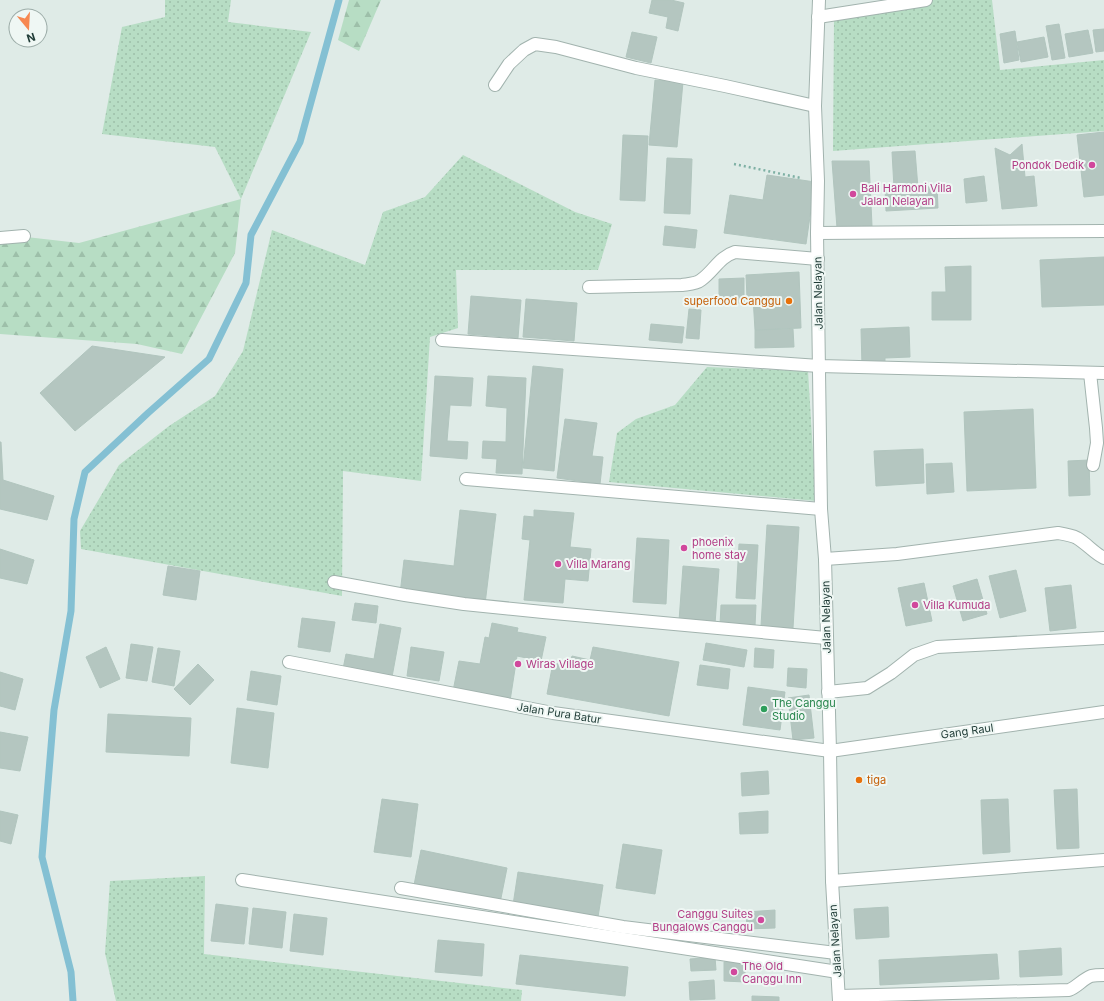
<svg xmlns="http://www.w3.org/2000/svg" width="1104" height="1001" font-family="Inter,sans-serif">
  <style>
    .grass { fill: url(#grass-dots) }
    .forest { fill: url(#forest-firs) }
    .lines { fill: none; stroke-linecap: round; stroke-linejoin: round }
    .stream { stroke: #84c0d3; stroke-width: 7 }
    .building { fill: #b4c6c0; stroke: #b1c5be }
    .street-casing { stroke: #a2b3ae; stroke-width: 14 }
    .path { stroke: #7eb0a4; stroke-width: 2.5; stroke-dasharray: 2 3; stroke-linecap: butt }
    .street { stroke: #fff; stroke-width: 12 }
    .hotel-dot { fill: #d1479c; stroke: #eff7f4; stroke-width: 1.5 }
    .food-dot { fill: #e8710a; stroke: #eff7f4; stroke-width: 1.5 }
    .leisure-dot { fill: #2e9e5b; stroke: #eff7f4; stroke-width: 1.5 }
    .labels { text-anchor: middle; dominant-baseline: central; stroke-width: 4; stroke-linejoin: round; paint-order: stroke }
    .hotel-label { font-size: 11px; fill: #b23c85; stroke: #eff7f4; text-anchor: start }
    .street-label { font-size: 11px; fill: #1f3b36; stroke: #eff7f4 }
    .food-label { font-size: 11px; fill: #c56008; stroke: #eff7f4; text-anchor: end }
    .leisure-label { font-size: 11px; fill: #27864d; stroke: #eff7f4; text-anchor: start }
  </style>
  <defs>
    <pattern id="grass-dots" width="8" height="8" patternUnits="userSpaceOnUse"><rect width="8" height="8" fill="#b7ddc4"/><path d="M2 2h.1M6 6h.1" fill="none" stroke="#9dbfa9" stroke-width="1.8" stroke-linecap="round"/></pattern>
    <pattern id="forest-firs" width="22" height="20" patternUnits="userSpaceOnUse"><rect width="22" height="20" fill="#b7ddc4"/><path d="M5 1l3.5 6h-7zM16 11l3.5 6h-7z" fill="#9dbfa9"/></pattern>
  </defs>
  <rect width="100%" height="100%" fill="#dfebe7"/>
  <g class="grass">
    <path d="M 165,0 L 231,0 L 228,22 L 311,32 L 241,199 L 215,147 L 102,134 L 122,27 L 165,17 Z"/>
    <path d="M 929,0 L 992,0 L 1000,70 L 1104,60 L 1104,131 L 833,151 L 834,18 Z"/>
    <path d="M 463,155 L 575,212 L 612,224 L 598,270 L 456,270 L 458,328 L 430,337 L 421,481 L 343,471 L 342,596 L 81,549 L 80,531 L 119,465 L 169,426 L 215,396 L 243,351 L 272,230 L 365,265 L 383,212 L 425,197 Z"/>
    <path d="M 707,367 L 808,371 L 816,501 L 609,482 L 617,433 L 636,419 L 675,405 Z"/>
    <path d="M 205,876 L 204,954 L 522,990 L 521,1001 L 116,1001 L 105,953 L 110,881 Z"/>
  </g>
  <g class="forest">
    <path d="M 349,0 L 381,0 L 359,51 L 338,40 Z"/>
    <path d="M 241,199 L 235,253 L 182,354 L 137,344 L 0,334 L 0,234 L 79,243 Z"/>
  </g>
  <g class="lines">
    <path class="stream" d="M 73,1001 L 71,972 L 42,857 L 54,710 L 71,611 L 74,519 L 85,472 L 148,413 L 209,359 L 246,283 L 251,235 L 300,142 L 339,0"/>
  </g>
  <g class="building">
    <path d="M 652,0 L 671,0 L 684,3 L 678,31 L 666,28 L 668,17 L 649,13 Z"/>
    <path d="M 1059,24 L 1065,58 L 1052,60 L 1046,26 Z"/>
    <path d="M 1104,29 L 1104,51 L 1096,52 L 1093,30 Z"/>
    <path d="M 1088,30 L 1093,53 L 1069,57 L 1065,34 Z"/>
    <path d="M 1015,31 L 1019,60 L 1004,63 L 1000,34 Z"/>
    <path d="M 632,32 L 657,37 L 651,63 L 626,57 Z"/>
    <path d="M 1044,37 L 1048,57 L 1021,62 L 1017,42 Z"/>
    <path d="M 655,80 L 683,82 L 677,147 L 649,145 Z"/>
    <path d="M 1104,132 L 1104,195 L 1084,197 L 1077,135 Z"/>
    <path d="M 623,135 L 648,136 L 645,201 L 620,200 Z"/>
    <path d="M 1022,144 L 1025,177 L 1034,176 L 1037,206 L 1002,209 L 995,148 L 1010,155 Z"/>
    <path d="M 915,151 L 918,188 L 937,186 L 938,208 L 886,211 L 885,188 L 894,188 L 892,152 Z"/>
    <path d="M 667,158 L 692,159 L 690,214 L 664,213 Z"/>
    <path d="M 832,161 L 869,161 L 872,226 L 837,228 Z"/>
    <path d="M 767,175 L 815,182 L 806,244 L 724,233 L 730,195 L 763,200 Z"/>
    <path d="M 984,176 L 987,201 L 966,203 L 964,179 Z"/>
    <path d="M 665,226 L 697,230 L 695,248 L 663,245 Z"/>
    <path d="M 1104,257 L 1104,305 L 1042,307 L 1040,260 Z"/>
    <path d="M 971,266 L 971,320 L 932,320 L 932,292 L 946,292 L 945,267 Z"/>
    <path d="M 799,272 L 801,328 L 755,330 L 753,297 L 747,298 L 746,275 Z"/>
    <path d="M 744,278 L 744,303 L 719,303 L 719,279 Z"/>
    <path d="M 471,296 L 521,300 L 518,338 L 468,334 Z"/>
    <path d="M 526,299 L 577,303 L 574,341 L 523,337 Z"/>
    <path d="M 689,309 L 701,310 L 699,339 L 686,338 Z"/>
    <path d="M 651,324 L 684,327 L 682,343 L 649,340 Z"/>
    <path d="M 909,327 L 910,357 L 885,358 L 885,365 L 862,366 L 861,329 Z"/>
    <path d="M 793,329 L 794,347 L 755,348 L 755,330 Z"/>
    <path d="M 92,346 L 165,357 L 75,431 L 40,393 Z"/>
    <path d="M 533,366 L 563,369 L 554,471 L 523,468 Z"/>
    <path d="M 435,376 L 473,378 L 471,406 L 450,405 L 447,441 L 468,442 L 467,459 L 430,456 Z"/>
    <path d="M 488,376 L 526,378 L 522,474 L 496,473 L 497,459 L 482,458 L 483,441 L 506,442 L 507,408 L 486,406 Z"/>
    <path d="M 1033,409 L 1036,488 L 967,491 L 964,412 Z"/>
    <path d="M 565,419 L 597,423 L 592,456 L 603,457 L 600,484 L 557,478 Z"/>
    <path d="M 0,442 L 1,442 L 3,480 L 54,496 L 47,520 L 0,509 Z"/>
    <path d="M 923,449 L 924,483 L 876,486 L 874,451 Z"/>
    <path d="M 1089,460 L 1090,495 L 1069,496 L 1068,461 Z"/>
    <path d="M 952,463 L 954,492 L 927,494 L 926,464 Z"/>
    <path d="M 460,510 L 496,514 L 485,604 L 400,594 L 404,560 L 454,566 Z"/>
    <path d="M 534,510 L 574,513 L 570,547 L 591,549 L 588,581 L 565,579 L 563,603 L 524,600 L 530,540 L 522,539 L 524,516 L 534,517 Z"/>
    <path d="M 767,525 L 799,527 L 793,628 L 761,626 Z"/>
    <path d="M 637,538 L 669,540 L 666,604 L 633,602 Z"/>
    <path d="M 739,544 L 758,545 L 755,599 L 736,598 Z"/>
    <path d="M 0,549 L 34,560 L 27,584 L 0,578 Z"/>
    <path d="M 168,566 L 200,571 L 196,600 L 163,595 Z"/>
    <path d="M 683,566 L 719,569 L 715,624 L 679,621 Z"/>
    <path d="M 1016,570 L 1026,611 L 1000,618 L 989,576 Z"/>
    <path d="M 977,579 L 987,614 L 963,621 L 953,586 Z"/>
    <path d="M 924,583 L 932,621 L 906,626 L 898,588 Z"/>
    <path d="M 1071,585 L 1076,628 L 1050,631 L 1045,588 Z"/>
    <path d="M 355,603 L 378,606 L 376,623 L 352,620 Z"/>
    <path d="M 721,605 L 756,605 L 755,626 L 720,625 Z"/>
    <path d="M 302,618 L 335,622 L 330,652 L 298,647 Z"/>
    <path d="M 492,623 L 518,628 L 517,632 L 546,637 L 541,661 L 517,656 L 510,701 L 453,691 L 459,661 L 480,664 L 485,637 L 489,638 Z"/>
    <path d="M 380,624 L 401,628 L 392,677 L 343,669 L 346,654 L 374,659 Z"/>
    <path d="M 706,643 L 747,650 L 744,667 L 703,660 Z"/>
    <path d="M 131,644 L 153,647 L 147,681 L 126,678 Z"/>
    <path d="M 106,647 L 120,679 L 100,688 L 86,657 Z"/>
    <path d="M 411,647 L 444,652 L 439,681 L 407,676 Z"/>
    <path d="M 593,647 L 679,662 L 669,716 L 547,694 L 553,663 L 569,666 L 572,656 L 590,660 Z"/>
    <path d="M 158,648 L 180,651 L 174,686 L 152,682 Z"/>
    <path d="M 755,648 L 774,650 L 773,668 L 754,667 Z"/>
    <path d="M 198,664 L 214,680 L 190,705 L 174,689 Z"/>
    <path d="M 700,665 L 730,669 L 728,689 L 697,685 Z"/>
    <path d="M 788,668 L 807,669 L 806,688 L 787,686 Z"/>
    <path d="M 251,671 L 281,676 L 277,705 L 247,700 Z"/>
    <path d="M 0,672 L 23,679 L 15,710 L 0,706 Z"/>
    <path d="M 748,687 L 785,692 L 780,730 L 743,725 Z"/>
    <path d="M 809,695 L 814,738 L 793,740 L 788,698 Z"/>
    <path d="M 237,708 L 274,713 L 268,768 L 231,763 Z"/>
    <path d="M 108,714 L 191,718 L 189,756 L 106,752 Z"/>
    <path d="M 0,732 L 28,737 L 20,771 L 0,768 Z"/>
    <path d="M 768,771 L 769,794 L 742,796 L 741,773 Z"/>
    <path d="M 1077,789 L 1079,848 L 1057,849 L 1054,790 Z"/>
    <path d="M 382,799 L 418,804 L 411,857 L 374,852 Z"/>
    <path d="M 1008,799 L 1010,852 L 983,854 L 981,800 Z"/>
    <path d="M 0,811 L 18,815 L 11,844 L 0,841 Z"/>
    <path d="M 768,811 L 768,833 L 740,834 L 739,813 Z"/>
    <path d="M 623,844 L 662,850 L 655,894 L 616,888 Z"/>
    <path d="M 421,850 L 507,868 L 500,903 L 414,885 Z"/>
    <path d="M 518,872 L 603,885 L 598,917 L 513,905 Z"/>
    <path d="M 216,904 L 248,908 L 244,944 L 211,941 Z"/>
    <path d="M 888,907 L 889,937 L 856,939 L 854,909 Z"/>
    <path d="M 253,908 L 286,912 L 282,948 L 249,944 Z"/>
    <path d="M 775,910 L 775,928 L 747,929 L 746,912 Z"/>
    <path d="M 294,914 L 327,918 L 323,955 L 290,951 Z"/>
    <path d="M 438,940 L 484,944 L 482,976 L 435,972 Z"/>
    <path d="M 1061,948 L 1062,975 L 1020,977 L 1019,951 Z"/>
    <path d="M 997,954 L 999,979 L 880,985 L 879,960 Z"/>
    <path d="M 520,955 L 628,967 L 625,996 L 516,984 Z"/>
    <path d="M 715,957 L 716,970 L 691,971 L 690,959 Z"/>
    <path d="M 724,962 L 745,962 L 745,982 L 724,981 Z"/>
    <path d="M 714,980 L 715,999 L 690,1000 L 689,982 Z"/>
    <path d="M 752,996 L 779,997 L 779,1001 L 752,1001 Z"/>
  </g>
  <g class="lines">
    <defs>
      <g id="street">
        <path d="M 819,0 L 815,106 L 818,181 L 817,233 L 821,509 L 825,559 L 830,751 L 832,881 L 839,1001"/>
        <path d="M 818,17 L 926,0"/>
        <path d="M 495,85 L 509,64 L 524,50 L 535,44 L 556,47 L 636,68 L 725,86 L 815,106"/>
        <path d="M 817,233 L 1104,231"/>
        <path d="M 0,238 L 24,236"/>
        <path d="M 589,287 L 682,285 C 688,284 696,284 701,280 C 714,271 719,257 735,252 L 818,259"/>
        <path d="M 442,340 L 819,366 L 1104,373"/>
        <path d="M 1090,373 L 1096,428 L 1097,443 L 1093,465"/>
        <path d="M 466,479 L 821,509"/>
        <path d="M 825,559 L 897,554 L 1058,533 C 1064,534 1071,535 1077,538 C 1087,544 1094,553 1104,558"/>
        <path d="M 334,582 L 405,595 L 464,604 L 543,612 L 826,638"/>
        <path d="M 289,662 L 553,713 L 830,751 L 1104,712"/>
        <path d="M 828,692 L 867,688 L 891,673 L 914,655 L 937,647 L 1104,638"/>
        <path d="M 242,880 L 838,972"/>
        <path d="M 832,881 L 1104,860"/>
        <path d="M 401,888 L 623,927 L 836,953"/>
        <path d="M 839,996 L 1069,990 C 1077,987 1083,979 1091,976 C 1095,975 1100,975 1104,975"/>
      </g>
    </defs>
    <use href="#street" class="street-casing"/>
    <path class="path" d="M 734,164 L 801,178"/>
    <use href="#street" class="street"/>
  </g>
  <g class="hotel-dot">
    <circle cx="1092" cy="165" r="4"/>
    <circle cx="853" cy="194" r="4"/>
    <circle cx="684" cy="548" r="4"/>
    <circle cx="558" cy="564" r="4"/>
    <circle cx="915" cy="605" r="4"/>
    <circle cx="518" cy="664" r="4"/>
    <circle cx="761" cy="920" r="4"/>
    <circle cx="734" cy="972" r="4"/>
  </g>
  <g class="food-dot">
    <circle cx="789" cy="301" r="4"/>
    <circle cx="859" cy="780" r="4"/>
  </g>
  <circle class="leisure-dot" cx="764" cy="709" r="4"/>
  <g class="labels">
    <g class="hotel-label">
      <text x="1084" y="165" text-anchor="end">Pondok Dedik</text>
      <text x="861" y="188">Bali Harmoni Villa<tspan x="861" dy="13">Jalan Nelayan</tspan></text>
      <text x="692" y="542">phoenix<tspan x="692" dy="13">home stay</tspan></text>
      <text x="566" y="564">Villa Marang</text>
      <text x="923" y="605">Villa Kumuda</text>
      <text x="526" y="664">Wiras Village</text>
      <text x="753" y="914" text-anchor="end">Canggu Suites<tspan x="753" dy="13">Bungalows Canggu</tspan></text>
      <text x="742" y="966">The Old<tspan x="742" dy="13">Canggu Inn</tspan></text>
    </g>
    <g class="street-label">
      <text transform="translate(818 293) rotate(-91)">Jalan Nelayan</text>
      <text transform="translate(826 617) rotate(-91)">Jalan Nelayan</text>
      <text transform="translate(559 713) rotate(9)">Jalan Pura Batur</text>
      <text transform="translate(967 731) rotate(-8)">Gang Raul</text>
      <text transform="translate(835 941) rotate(-94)">Jalan Nelayan</text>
    </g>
    <g class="food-label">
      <text x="781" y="301">superfood Canggu</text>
      <text x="867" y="780" text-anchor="start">tiga</text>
    </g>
    <g class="leisure-label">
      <text x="772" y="703">The Canggu<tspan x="772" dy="13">Studio</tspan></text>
    </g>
  </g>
  <g transform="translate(28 28) rotate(162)"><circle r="19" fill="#eff7f4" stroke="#9caca8"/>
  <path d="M0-3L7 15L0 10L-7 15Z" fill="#f78851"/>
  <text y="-6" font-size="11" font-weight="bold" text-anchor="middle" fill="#1f3b36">N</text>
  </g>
</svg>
